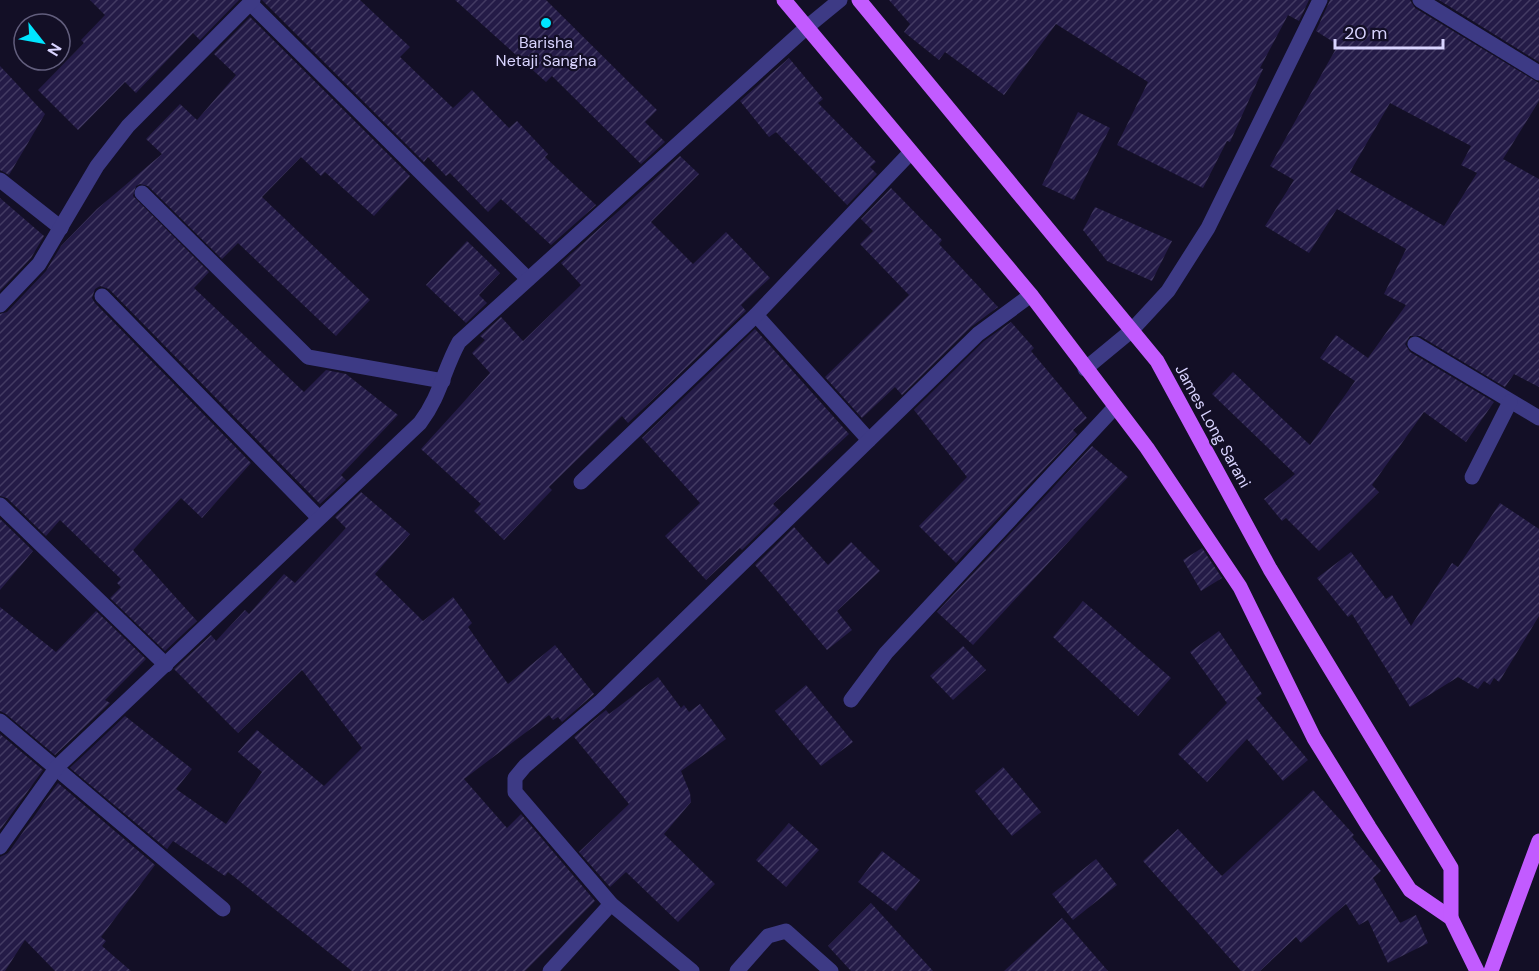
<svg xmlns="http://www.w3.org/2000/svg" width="1539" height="971" font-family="'DM Sans',sans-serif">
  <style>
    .building { fill: url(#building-hatch); fill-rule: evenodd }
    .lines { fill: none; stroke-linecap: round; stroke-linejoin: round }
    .minor { stroke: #3d3a85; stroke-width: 15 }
    .major { stroke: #c25bff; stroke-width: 15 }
    .poi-dot { fill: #00e5ff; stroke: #130f26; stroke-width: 2 }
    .labels { text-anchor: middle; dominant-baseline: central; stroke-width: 4.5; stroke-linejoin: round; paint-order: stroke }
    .poi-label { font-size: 16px; fill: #d9d4ff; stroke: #130f26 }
    .street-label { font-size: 16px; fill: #d9d4ff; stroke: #130f26 }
  </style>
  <defs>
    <pattern id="building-hatch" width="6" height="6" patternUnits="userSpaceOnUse" patternTransform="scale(1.5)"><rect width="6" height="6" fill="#241b47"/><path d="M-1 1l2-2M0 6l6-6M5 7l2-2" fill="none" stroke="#433b63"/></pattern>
  </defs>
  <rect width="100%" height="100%" fill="#130f26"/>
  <g class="building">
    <path d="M 90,0 L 239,0 L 200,40 L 193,33 L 136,93 L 125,82 L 78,130 L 38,90 L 84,43 L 81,40 L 105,15 Z"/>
    <path d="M 262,0 L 360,0 L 410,47 L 400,57 L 453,108 L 472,90 L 509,128 L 517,121 L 548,154 L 545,157 L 596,205 L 551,245 L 501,199 L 488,212 L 450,173 L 446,176 L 428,157 L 424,162 Z"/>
    <path d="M 455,0 L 546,0 L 657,110 L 645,122 L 665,142 L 641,164 L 552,76 L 546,82 Z"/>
    <path d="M 889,0 L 1309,0 L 1299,21 L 1288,15 L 1260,68 L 1263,69 L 1230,142 L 1227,141 L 1203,188 L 1117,145 L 1148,82 L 1056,24 L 1004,95 L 945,52 L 939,60 L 904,32 L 910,24 Z"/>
    <path d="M 1330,0 L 1410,0 L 1415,8 L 1539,83 L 1539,101 L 1503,159 L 1539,179 L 1539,387 L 1514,374 L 1505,387 L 1420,336 L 1410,336 L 1405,344 L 1410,352 L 1494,402 L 1466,442 L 1424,412 L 1372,485 L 1379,492 L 1319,551 L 1286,518 L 1282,521 L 1264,499 L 1295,474 L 1212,394 L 1233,372 L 1310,445 L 1355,381 L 1320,358 L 1336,335 L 1368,358 L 1406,305 L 1384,294 L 1406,249 L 1337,209 L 1309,253 L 1265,226 L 1294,180 L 1270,166 L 1338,45 L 1316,31 ZM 1390,103 L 1471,146 L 1461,165 L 1477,173 L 1444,226 L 1350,172 Z"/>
    <path d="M 1439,0 L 1539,0 L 1539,62 Z"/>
    <path d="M 250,17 L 410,176 L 374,216 L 325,172 L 321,176 L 301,157 L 262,197 L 370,300 L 336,336 L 238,243 L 222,259 L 148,186 L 140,184 L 136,186 L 133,196 L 209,272 L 194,288 L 304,392 L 326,370 L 346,374 L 398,415 L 341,475 L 346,480 L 320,504 L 109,289 L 100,286 L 95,289 L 92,298 L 95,303 L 251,463 L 202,518 L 181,498 L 133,550 L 197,621 L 165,651 L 110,598 L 121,587 L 117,583 L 121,579 L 60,520 L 46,536 L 7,498 L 0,496 L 0,314 L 7,312 L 46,271 L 61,246 L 97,209 L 162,154 L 146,139 L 180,104 L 197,120 L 236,75 L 214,54 Z"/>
    <path d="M 789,58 L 823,99 L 818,103 L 876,162 L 870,167 L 877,174 L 847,205 L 776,132 L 769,137 L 740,101 Z"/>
    <path d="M 0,66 L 45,114 L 9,175 L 0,170 Z"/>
    <path d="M 1078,112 L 1110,128 L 1074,200 L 1042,185 Z"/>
    <path d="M 680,156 L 699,174 L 651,222 L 693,264 L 726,232 L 770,278 L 741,305 L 746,311 L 628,423 L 622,416 L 549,487 L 552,490 L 504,540 L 474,511 L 481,504 L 421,449 L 490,373 L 472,353 L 485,340 L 480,336 L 501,317 L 523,341 L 581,285 L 561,263 Z"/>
    <path d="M 891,188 L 942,240 L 939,244 L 998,307 L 971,327 L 902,395 L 895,387 L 862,418 L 825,377 L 909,295 L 860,244 L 873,231 L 861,219 Z"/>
    <path d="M 0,198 L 44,236 L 31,258 L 0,291 Z"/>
    <path d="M 1095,207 L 1172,241 L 1152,281 L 1107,261 L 1083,230 Z"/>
    <path d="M 467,241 L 500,273 L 479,295 L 487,303 L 466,323 L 426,285 Z"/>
    <path d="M 1011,322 L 1034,348 L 1031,351 L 1087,418 L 1073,430 L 1077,434 L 956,563 L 919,526 L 967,477 L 914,410 L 984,341 Z"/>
    <path d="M 755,329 L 849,434 L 773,504 L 781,512 L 742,550 L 740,548 L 706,580 L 665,536 L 700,503 L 642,438 Z"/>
    <path d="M 1092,446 L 1128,477 L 973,645 L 937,612 Z"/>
    <path d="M 361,492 L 410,534 L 375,574 L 423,621 L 453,597 L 472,623 L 468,627 L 508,684 L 555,645 L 594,694 L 562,722 L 558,717 L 553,720 L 549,715 L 464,779 L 507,828 L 521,814 L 595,901 L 525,971 L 352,971 L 228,872 L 225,876 L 173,841 L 167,849 L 70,768 L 125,716 L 192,769 L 176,789 L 226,824 L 262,772 L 238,752 L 257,730 L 324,786 L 362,748 L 302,670 L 238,733 L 174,669 L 211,635 L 216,641 L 245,610 L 249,614 L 284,574 L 295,583 L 346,528 L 335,517 Z"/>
    <path d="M 1500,503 L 1539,529 L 1539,616 L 1499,682 L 1494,678 L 1490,685 L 1484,681 L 1478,689 L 1458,677 L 1410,707 L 1352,614 L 1348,617 L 1317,578 L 1351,552 L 1386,599 L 1392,595 L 1411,626 L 1452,563 L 1458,567 Z"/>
    <path d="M 0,519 L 33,551 L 0,590 Z"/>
    <path d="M 794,527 L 828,565 L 851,542 L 880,571 L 837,611 L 852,630 L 827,650 L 755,565 Z"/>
    <path d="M 1202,548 L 1222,578 L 1201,591 L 1183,560 Z"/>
    <path d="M 1083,601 L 1171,678 L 1138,716 L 1053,637 Z"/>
    <path d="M 0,607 L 56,652 L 96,611 L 146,659 L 105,700 L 110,703 L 55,755 L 6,714 L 0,711 Z"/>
    <path d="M 1219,631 L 1262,694 L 1256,698 L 1308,760 L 1283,781 L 1247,739 L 1207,782 L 1178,754 L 1227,703 L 1190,652 Z"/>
    <path d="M 963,646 L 986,670 L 953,700 L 930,676 Z"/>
    <path d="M 658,677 L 681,708 L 684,705 L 689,712 L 700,704 L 726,739 L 681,771 L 690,793 L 691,802 L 664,834 L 715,884 L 678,922 L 626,872 L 610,887 L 579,852 L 629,804 L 574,737 L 606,710 L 609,714 Z"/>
    <path d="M 806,685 L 853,742 L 821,766 L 775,711 Z"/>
    <path d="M 0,734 L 43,770 L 0,830 Z"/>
    <path d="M 1003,767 L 1041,812 L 1012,836 L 975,791 Z"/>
    <path d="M 58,783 L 155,865 L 101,937 L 106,941 L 102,946 L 131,971 L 55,971 L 25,940 L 5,971 L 0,971 L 0,857 L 8,853 Z"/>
    <path d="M 1313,790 L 1354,835 L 1352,837 L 1381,871 L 1373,878 L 1400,923 L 1416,915 L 1428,943 L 1388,963 L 1368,920 L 1359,925 L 1346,904 L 1301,943 L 1296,937 L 1260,971 L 1241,971 L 1143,861 L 1178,829 L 1222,876 Z"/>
    <path d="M 789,823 L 819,850 L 786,887 L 756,860 Z"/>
    <path d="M 882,851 L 920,880 L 896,911 L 858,882 Z"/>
    <path d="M 1096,859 L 1117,885 L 1073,920 L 1052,894 Z"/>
    <path d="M 871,903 L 933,971 L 851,971 L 828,946 Z"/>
    <path d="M 1062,918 L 1108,971 L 1004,971 Z"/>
  </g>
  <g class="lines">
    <g class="minor">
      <path d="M 1420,0 L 1539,73"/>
      <path d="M 250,3 L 528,279"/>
      <path d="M 0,180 L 61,228"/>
      <path d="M 142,193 L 308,357 L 443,381"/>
      <path d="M 102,296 L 319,518"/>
      <path d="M 0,305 L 39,264 L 97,166 L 128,126 L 253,0"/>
      <path d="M 756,315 L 869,440"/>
      <path d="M 1415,344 L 1539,418"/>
      <path d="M 1085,369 L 1131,331 L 1168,291 L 1208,228 L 1320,0"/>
      <path d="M 1472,477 L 1510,402"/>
      <path d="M 581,482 L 756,315 L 911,152"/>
      <path d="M 0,505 L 166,665"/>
      <path d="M 851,700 L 886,653 L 1115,407"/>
      <path d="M 0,721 L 223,909"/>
      <path d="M 0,847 L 57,767 L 420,423 C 441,395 443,371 459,342 L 807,27 L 840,0"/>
      <path d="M 550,971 L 611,904"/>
      <path d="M 692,971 L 611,904 L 515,792 L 515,778 L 525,766 L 600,702 L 978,334 L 1031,295"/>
      <path d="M 737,971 L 768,936 L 786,931 L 831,971"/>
    </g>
    <g class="major">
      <path d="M 784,0 L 1031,295 L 1147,448 L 1240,587 L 1314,738 L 1369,827 L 1410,890 L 1451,918 L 1477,971"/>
      <path d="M 859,0 L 1157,361 L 1270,569 L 1451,868 L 1451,918"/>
      <path d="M 1491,971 L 1539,841"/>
    </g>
  </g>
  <circle class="poi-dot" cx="546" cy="23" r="6"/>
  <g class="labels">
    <g class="poi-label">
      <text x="546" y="42">Barisha<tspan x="546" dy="18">Netaji Sangha</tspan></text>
    </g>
    <g class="street-label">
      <text transform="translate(1213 426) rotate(61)">James Long Sarani</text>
    </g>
  </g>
  <g transform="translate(42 42) rotate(121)"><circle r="28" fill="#130f26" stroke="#625e7d" stroke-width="1.5"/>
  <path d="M0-4.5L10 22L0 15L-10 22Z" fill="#00e5ff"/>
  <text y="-9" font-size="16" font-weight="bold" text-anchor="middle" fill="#d9d4ff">N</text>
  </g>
  <path d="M1335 39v9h108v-9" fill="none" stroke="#d9d4ff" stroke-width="3"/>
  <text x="1344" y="39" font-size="18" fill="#d9d4ff" stroke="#130f26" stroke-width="4.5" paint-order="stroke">20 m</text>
</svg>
